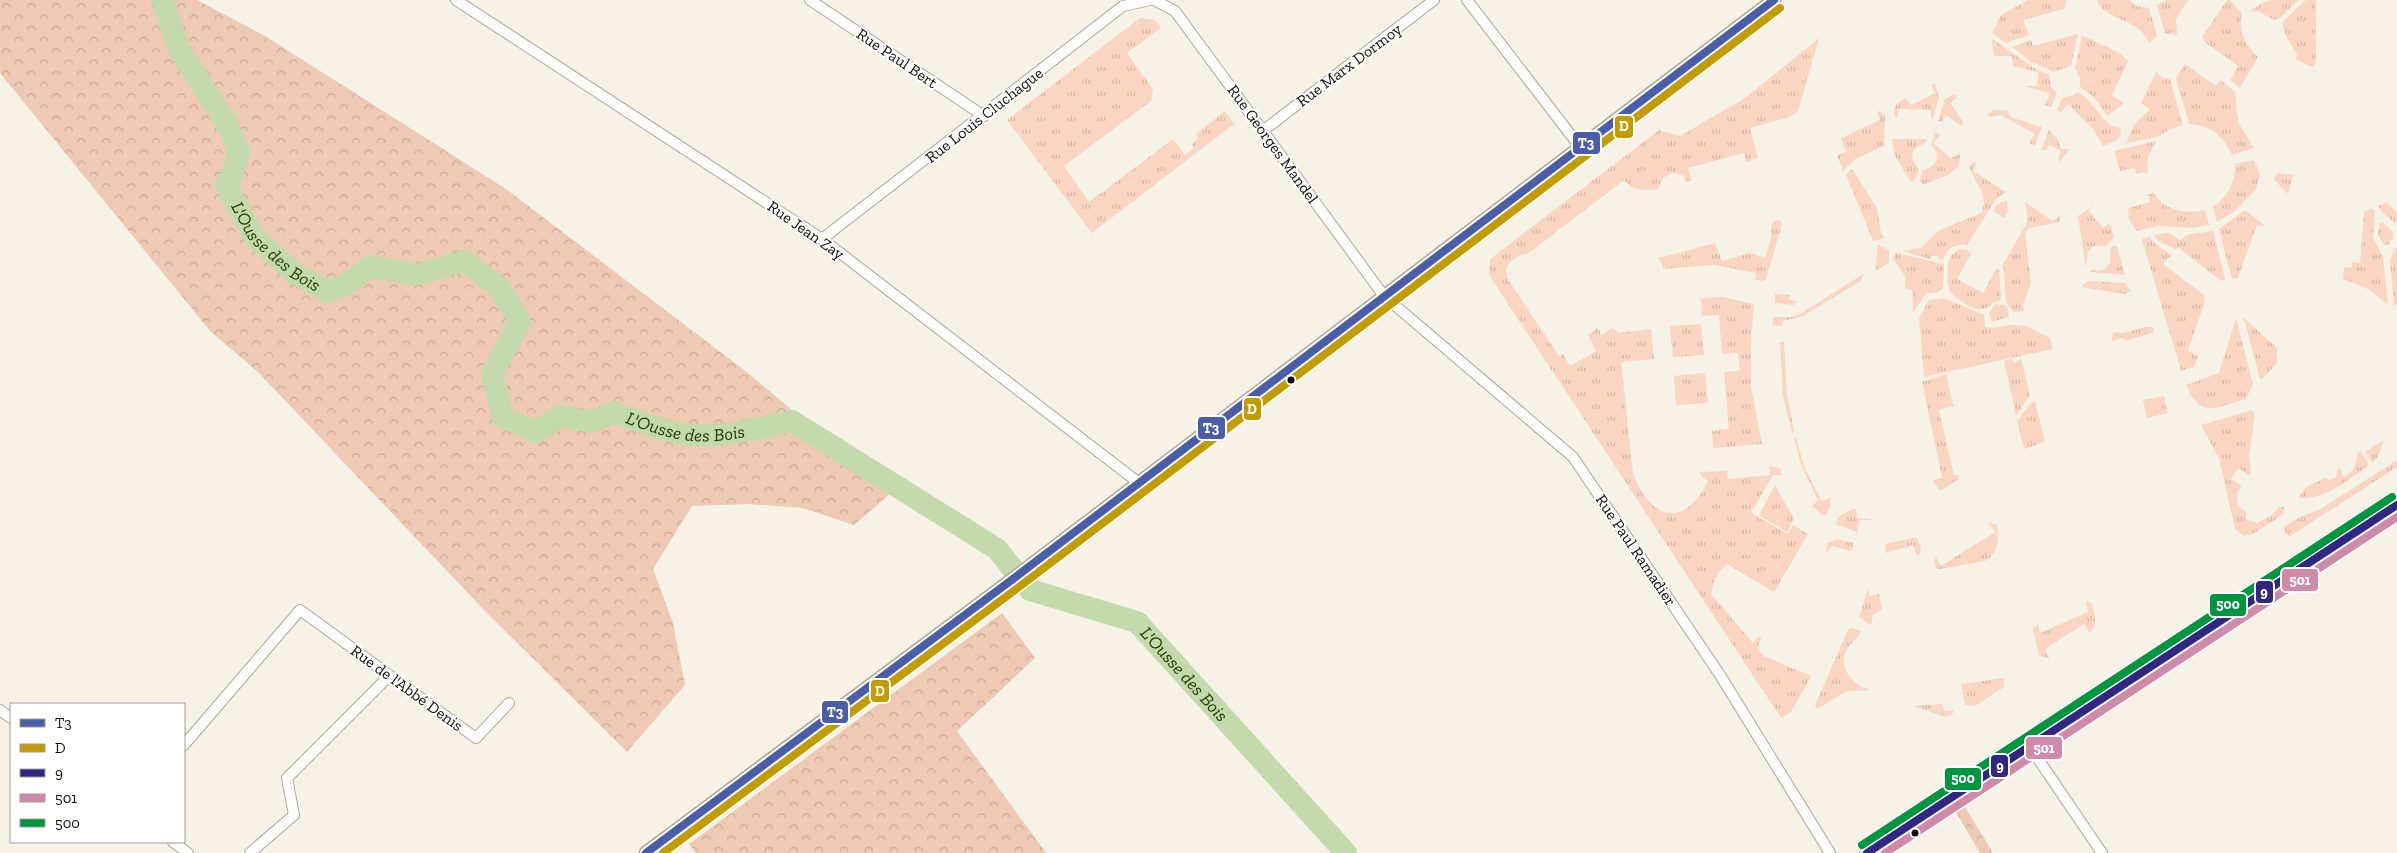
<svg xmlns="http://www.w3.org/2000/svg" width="2397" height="853" font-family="'Zilla Slab',serif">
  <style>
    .grass { fill: url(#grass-tufts) }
    .forest { fill: url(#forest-crowns) }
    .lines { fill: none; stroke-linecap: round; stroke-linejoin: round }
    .river { stroke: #c3daac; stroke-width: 22 }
    .minor-casing { stroke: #aaa69c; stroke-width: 12 }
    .tertiary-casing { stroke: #aaa69c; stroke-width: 15 }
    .secondary-casing { stroke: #aaa69c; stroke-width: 16 }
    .minor { stroke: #fefdfb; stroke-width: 10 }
    .tertiary { stroke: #fefdfb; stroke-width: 12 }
    .secondary { stroke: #fefdfb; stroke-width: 14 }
    .bus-1-casing { stroke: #fff; stroke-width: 11 }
    .bus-2-casing { stroke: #fff; stroke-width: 11 }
    .bus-3-casing { stroke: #fff; stroke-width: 11 }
    .bus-4-casing { stroke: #fff; stroke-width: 11 }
    .bus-5-casing { stroke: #fff; stroke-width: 11 }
    .bus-1 { stroke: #4a5da8; stroke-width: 8 }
    .bus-2 { stroke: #c39c01; stroke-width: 8 }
    .bus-3 { stroke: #312783; stroke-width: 8 }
    .bus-4 { stroke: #d089a8; stroke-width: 8 }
    .bus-5 { stroke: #009640; stroke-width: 8 }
    .bus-dot { fill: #0f0c05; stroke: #fff; stroke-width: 2 }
    .labels { text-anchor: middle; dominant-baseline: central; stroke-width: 4; stroke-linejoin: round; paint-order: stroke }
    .street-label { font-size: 16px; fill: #0f0c05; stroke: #fff }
    .water-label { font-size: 18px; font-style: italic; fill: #213e00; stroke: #fff }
    .line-badge { stroke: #fff; stroke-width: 2 }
    .badge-label { font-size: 14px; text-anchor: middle; font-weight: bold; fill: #fff }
  </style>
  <defs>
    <pattern id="grass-tufts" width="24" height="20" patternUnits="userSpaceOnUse" patternTransform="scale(1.25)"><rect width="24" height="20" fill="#fad6c2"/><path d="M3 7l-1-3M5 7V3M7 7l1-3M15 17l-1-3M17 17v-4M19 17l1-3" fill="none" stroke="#d5b6a5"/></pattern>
    <pattern id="forest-crowns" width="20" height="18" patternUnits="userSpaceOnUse" patternTransform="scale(1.25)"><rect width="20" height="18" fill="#eec9b3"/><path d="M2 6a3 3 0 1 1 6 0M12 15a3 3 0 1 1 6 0" fill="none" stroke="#cbab98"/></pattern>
  </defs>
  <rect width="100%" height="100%" fill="#f6f2e5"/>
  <g class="grass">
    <path d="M 2028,0 L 2067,0 L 2064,9 L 2023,20 L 2029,35 L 2006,43 L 1992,33 L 2001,15 Z"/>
    <path d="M 2097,0 L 2129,0 L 2137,6 L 2149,8 L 2157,36 L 2149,43 C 2140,17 2103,21 2097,0 Z"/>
    <path d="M 2166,0 L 2188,0 L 2176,19 L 2177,35 L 2165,33 L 2157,5 Z"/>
    <path d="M 2227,0 L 2230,0 L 2242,14 C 2238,33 2246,44 2258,57 L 2240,88 L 2230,80 L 2238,66 L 2206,43 L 2202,37 Z"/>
    <path d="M 2272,0 L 2298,0 L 2279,19 L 2274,20 L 2259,12 L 2250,11 L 2262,3 Z"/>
    <path d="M 2306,0 L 2322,0 L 2316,0 L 2316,63 L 2312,67 L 2296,59 L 2297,54 C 2276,20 2278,27 2306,0 Z"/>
    <path d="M 1140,18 L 1155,20 L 1161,28 L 1127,53 L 1153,89 L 1151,101 L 1064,166 L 1089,202 L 1173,139 L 1185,155 L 1193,149 L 1192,144 L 1198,138 L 1196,134 L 1225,111 L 1234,124 L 1092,233 L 1007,120 Z"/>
    <path d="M 2078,34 L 2071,66 L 2053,72 L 2030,61 L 2012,47 L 2031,40 L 2033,46 Z"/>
    <path d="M 2082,35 L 2121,54 L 2128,61 L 2112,96 L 2124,103 L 2107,116 L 2094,97 L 2080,87 L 2080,77 L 2075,68 Z"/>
    <path d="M 1819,38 L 1798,111 L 1790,117 L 1750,128 L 1758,158 L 1746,162 L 1744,153 L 1688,168 L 1692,180 L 1687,182 L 1682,175 L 1672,173 L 1663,178 L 1658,189 C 1643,191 1634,191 1624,180 L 1529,253 C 1520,255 1510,259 1506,269 L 1507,278 L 1559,356 L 1563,354 L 1570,366 L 1596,351 L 1588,335 L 1598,328 L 1602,335 L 1612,328 L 1620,333 L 1651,329 L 1654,359 L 1621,362 L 1633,473 C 1649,519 1685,530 1708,481 L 1700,475 L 1700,472 L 1727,471 L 1728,479 L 1770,475 L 1769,466 L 1780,468 L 1782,475 L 1773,475 L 1751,513 L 1788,534 L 1793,525 L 1808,534 L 1774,592 L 1727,564 C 1716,574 1712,581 1712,595 L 1753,643 L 1758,637 L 1762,637 C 1757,645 1757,649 1764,656 L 1811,676 L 1791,712 L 1781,718 L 1489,275 L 1490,259 L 1659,130 L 1680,136 L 1745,98 Z"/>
    <path d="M 1991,38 L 2031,66 L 2049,75 L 2051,87 L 2057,93 L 2051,107 L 2045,105 L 2050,93 L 2023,86 L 2037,86 L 2038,72 L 2013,66 L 2012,56 L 1994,56 Z"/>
    <path d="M 2185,64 L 2216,86 L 2220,80 L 2235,91 L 2238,122 L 2254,148 L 2232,155 C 2224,136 2210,125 2189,124 L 2176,78 Z"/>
    <path d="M 2156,72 L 2163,78 L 2170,79 L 2183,125 L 2170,129 L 2158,137 L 2126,143 L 2135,123 L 2150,110 L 2141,103 Z"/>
    <path d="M 1935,84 L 1939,97 L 1933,119 L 1931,118 L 1931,110 L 1898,109 L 1898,118 L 1894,115 C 1894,105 1897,102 1906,98 L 1911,105 L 1935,93 L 1931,85 Z"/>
    <path d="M 2077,92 C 2096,101 2102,127 2120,128 L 2121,134 L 2118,140 L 2103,146 L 2093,129 L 2068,104 L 2061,113 L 2057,110 L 2062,98 L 2073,95 Z"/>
    <path d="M 1955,94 L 1957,98 L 1950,103 L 1964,123 L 1961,126 L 1946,115 L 1942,122 L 1938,121 L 1945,99 Z"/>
    <path d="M 1993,110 L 2007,110 L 2010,117 L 2042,127 L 2035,145 L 2029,143 L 2035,134 L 2001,115 L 1991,117 L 1987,115 Z"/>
    <path d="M 1879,111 L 1885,115 L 1884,146 L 1855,159 L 1843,171 L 1837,155 L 1846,152 L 1841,138 L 1880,120 L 1877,112 Z"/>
    <path d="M 2049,130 L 2058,140 L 2061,149 L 2069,149 L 2060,162 L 2058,158 L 2061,151 L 2050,145 L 2046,150 L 2041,150 Z"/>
    <path d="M 1935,133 L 1940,135 L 1933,143 L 1951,158 L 1960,154 L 1959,166 L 1948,175 L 1922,185 L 1920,180 L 1923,170 C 1937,166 1942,156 1931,145 Z"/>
    <path d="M 1892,139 L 1926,139 L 1926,143 L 1917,147 L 1912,153 L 1913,161 L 1919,169 L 1916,178 L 1911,182 L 1895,156 Z"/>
    <path d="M 2156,141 L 2148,157 L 2147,175 L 2144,172 L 2136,174 L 2135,168 L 2120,171 L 2114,151 Z"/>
    <path d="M 2254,160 L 2260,174 L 2256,189 L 2234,212 L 2217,222 L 2213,207 C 2228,197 2236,182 2235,164 Z"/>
    <path d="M 1973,163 L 1976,163 L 1973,171 L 2006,192 L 1996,199 L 1967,245 C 1956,244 1947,247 1944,258 L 1941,260 L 1937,256 L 1932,256 L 1930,259 L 1902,251 L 1921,248 L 1938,231 L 1981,213 L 1984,205 L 1983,195 L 1969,167 Z"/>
    <path d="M 1852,169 L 1877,208 L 1881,233 L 1885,238 L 1873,241 L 1846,175 Z"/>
    <path d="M 2279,173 L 2293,175 L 2288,194 L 2274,180 L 2274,177 Z"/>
    <path d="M 2152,190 C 2161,210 2186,215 2205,210 L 2209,225 L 2193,228 L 2158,226 L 2137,231 L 2129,220 L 2128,208 L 2150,202 L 2148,194 L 2152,194 Z"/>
    <path d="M 2007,200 L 2008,212 L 2004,218 L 1993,211 L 1997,205 Z"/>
    <path d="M 2025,202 L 2053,221 L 2060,216 L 2060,222 L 2029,228 L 2025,233 L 2031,283 L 2023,304 L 2024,311 L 2013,312 L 2006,302 L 2004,269 L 2002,266 L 2028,221 Z"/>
    <path d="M 2387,202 L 2397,213 L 2397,225 C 2390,218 2383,215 2378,206 Z"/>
    <path d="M 2092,206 L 2089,211 L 2103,228 L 2108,224 L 2111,225 L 2114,237 L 2106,246 L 2094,246 L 2088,251 L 2086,268 L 2078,216 Z"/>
    <path d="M 2372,208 L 2375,211 L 2373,238 L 2383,256 L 2388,305 L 2370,290 L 2343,279 L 2344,267 L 2352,268 L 2352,262 L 2360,263 L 2364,212 Z"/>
    <path d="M 2245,210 L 2264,225 L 2263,227 L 2257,225 L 2238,278 L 2232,279 L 2219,229 Z"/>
    <path d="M 1776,220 L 1781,221 L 1782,224 L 1766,279 L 1764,281 L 1755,280 L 1756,273 L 1714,265 L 1664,269 L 1659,258 L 1715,243 L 1722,261 L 1747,254 L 1747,252 L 1765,258 L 1771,239 L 1771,225 Z"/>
    <path d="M 2382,222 L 2393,232 L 2393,238 L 2388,245 L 2384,245 L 2378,235 L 2379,224 Z"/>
    <path d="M 2213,231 L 2225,279 L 2221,281 L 2178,247 L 2176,250 C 2168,245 2158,243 2154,235 L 2169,233 L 2180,240 L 2187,235 Z"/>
    <path d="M 2150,236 L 2152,241 L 2171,255 L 2163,264 L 2204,295 L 2205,301 L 2188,351 L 2198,356 L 2194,367 L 2181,371 L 2142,239 Z"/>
    <path d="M 1878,245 L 1889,250 L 1889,263 L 1875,271 Z"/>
    <path d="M 2114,245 L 2117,247 L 2125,275 L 2090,272 L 2092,270 C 2102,272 2106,270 2111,261 L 2110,250 Z"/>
    <path d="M 2397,245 L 2397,304 L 2394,306 L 2390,260 Z"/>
    <path d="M 1960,249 L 1967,250 L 1971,254 L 1957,279 L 1983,293 L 1996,269 L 1999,270 L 2001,300 C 1992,301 1990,308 1983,309 C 1973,311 1957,299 1950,292 C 1946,279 1944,254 1960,249 Z"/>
    <path d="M 1896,253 L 1944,264 L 1943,289 L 1938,292 L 1926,294 L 1913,312 L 1912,290 L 1905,288 L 1905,276 L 1893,259 Z"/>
    <path d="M 1863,274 L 1861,281 L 1803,316 L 1783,321 L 1782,326 L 1772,325 L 1774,317 L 1791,317 L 1802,313 Z"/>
    <path d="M 2088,281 L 2125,283 L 2130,291 L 2125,294 L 2081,287 Z"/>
    <path d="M 1775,294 L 1789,295 L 1789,300 L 1797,301 L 1794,305 L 1775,303 Z"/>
    <path d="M 1723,297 L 1754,304 L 1751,342 L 1751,387 L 1762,444 L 1713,448 L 1712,431 L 1729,429 L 1724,372 L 1740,371 L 1738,353 L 1722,354 L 1719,315 L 1702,316 L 1701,298 Z"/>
    <path d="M 1944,298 L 1984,315 L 1985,327 C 1999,329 2001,325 2013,325 C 2028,324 2037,332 2050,338 L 2053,349 L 1924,377 L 1919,318 L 1929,300 Z"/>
    <path d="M 1995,304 L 2005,305 L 2008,309 L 2009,317 L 1992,322 L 1989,313 Z"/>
    <path d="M 2236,318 L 2253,384 L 2246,399 C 2216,407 2201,420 2186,385 L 2219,373 Z"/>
    <path d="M 2244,318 L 2277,348 L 2277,363 L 2263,378 L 2260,379 Z"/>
    <path d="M 1701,324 L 1704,355 L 1673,357 L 1670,326 Z"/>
    <path d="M 2145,327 L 2153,327 L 2154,332 L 2126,341 L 2123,338 L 2112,341 L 2113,332 L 2123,333 Z"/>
    <path d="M 1780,342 L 1784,342 L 1787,394 L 1794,431 L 1792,433 L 1783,395 Z"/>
    <path d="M 2024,357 L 2021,359 L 2030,395 L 2016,415 L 2004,361 L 2012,359 L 2014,363 Z"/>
    <path d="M 1705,373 L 1708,403 L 1676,405 L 1674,376 Z"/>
    <path d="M 1946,374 L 1953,406 L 1939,410 L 1954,475 L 1959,475 L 1959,479 L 1940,491 L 1933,480 L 1942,478 L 1922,382 Z"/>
    <path d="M 2164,396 L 2168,413 L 2147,418 L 2143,400 Z"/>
    <path d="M 2035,401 L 2045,442 L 2024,449 L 2017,421 L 2031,403 Z"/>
    <path d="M 2252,410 L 2255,413 L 2249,456 L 2251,472 L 2249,475 L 2238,468 L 2231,479 L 2242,486 L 2237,493 L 2238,506 L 2247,513 L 2245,519 L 2257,523 L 2272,515 L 2279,507 L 2284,507 L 2284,514 L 2253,534 L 2243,536 L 2235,529 L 2219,458 L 2201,425 Z"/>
    <path d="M 1794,438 L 1796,438 L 1804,466 L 1821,501 L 1830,498 L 1831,507 L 1825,515 L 1822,515 L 1812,506 L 1818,500 L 1801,465 Z"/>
    <path d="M 2384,440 L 2378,456 L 2372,463 L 2365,452 Z"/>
    <path d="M 2361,452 L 2369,465 C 2350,479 2325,500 2300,498 L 2299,497 L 2306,487 L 2326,478 L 2328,480 L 2336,477 L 2338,469 L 2340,468 L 2344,477 C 2354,470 2357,465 2357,453 Z"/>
    <path d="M 2397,460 L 2397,467 L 2289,537 L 2283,528 L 2296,519 L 2322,508 Z"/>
    <path d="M 1775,485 L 1794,519 L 1787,532 L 1759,515 Z"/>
    <path d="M 1852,509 L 1856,509 L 1857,518 L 1877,520 L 1859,520 L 1857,532 L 1835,524 L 1840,516 Z"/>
    <path d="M 1989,523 L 1997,525 C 1999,539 1999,553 1985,561 L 1939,569 L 1936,568 L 1934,561 L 1936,557 L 1941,566 L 1995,532 Z"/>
    <path d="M 1917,537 L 1921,548 L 1920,554 L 1917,556 L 1913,545 L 1886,553 L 1885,544 Z"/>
    <path d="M 1837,539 L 1854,543 L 1852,551 L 1832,546 L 1828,552 L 1826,551 L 1828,543 Z"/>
    <path d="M 1868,589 L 1869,596 L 1879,594 L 1882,609 L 1873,615 L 1871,625 L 1859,617 Z"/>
    <path d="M 2086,601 L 2092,604 C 2094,614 2099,625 2090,633 L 2084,624 L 2045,649 L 2049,659 L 2039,655 L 2033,629 L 2038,624 L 2040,633 L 2088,612 Z"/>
    <path d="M 1851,628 L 1861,631 C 1859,638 1853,640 1849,646 C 1835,665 1852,686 1871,690 L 1847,691 L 1817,709 L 1815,705 L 1848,630 Z"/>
    <path d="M 2004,678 L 2004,687 L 1975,706 L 1965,705 L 1961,684 Z"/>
    <path d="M 1942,704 L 1944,711 L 1954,710 L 1952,715 L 1945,717 L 1914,706 Z"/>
  </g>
  <g class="forest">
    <path d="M 0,0 L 197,0 L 265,36 L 506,189 L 748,373 L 891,493 L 854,525 L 803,508 L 748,504 L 692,506 L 653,569 L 673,623 L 685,685 L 627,752 L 484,610 L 258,372 L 211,332 L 0,73 Z"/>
    <path d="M 1002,613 L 1035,658 L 957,731 L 1046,853 L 696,853 L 689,844 Z"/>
    <path d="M 1957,794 L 1993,853 L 1980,853 L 1949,800 Z"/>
  </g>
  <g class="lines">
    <path class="river" id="s1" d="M 162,0 L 179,49 L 227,124 L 239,152 L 234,170 L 226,185 L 255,238 L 295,273 L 328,292 L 350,282 L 371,266 L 415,275 L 464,261 L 499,287 L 520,322 L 492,374 L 503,417 L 536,432 L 561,416 L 592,422 L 613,412 C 638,421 664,432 691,435 C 725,438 760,427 792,421 L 997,549 L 1030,590 L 1137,622 L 1346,853"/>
    <defs>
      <g id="minor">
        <path d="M 456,0 L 822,239 L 1139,483"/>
        <path d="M 810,0 L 984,116"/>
        <path d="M 1154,0 L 1175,11 L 1384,296 L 1573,457 L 1720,675 L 1830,853"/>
        <path d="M 1467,0 L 1580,147"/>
        <path d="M 1264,130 L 1434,0"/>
        <path d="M 822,239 L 1123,6 L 1150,0"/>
        <path d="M 0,710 L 11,718"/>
        <path d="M 184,745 L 300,610 L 476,738 L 509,703"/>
        <path d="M 2030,747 L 2102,853"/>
        <path d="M 173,842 L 188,853"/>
        <path d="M 250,853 L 294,815 L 287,778 L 389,676"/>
      </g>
      <path id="tertiary" d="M 646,853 L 1005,585 L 1774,0"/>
      <path id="secondary" d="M 1867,853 L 2397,505"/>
    </defs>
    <use href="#minor" class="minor-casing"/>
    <use href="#tertiary" class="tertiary-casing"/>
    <use href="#secondary" class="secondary-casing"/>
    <use href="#minor" class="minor"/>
    <use href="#tertiary" class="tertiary"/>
    <use href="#secondary" class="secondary"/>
    <defs>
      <path id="bus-1" d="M 646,853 L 1005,585 L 1774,0"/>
      <path id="bus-2" d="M 663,853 L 1011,593 L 1780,8"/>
      <path id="bus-3" d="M 1867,853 L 2397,505"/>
      <path id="bus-4" d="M 1885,853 L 2397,517"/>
      <path id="bus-5" d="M 1862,845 L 2392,497"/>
    </defs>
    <use href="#bus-1" class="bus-1-casing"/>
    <use href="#bus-2" class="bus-2-casing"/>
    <use href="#bus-3" class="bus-3-casing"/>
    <use href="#bus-4" class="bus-4-casing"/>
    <use href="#bus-5" class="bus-5-casing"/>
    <use href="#bus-1" class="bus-1"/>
    <use href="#bus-2" class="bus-2"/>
    <use href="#bus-3" class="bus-3"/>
    <use href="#bus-4" class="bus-4"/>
    <use href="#bus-5" class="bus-5"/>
  </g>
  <g class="bus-dot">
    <circle cx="1291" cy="380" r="4.5"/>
    <circle cx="1915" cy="833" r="4.5"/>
  </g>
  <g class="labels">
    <g class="street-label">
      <text transform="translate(897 58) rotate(34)">Rue Paul Bert</text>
      <text transform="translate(1349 65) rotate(-37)">Rue Marx Dormoy</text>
      <text transform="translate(984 115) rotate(-38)">Rue Louis Cluchague</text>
      <text transform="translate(1273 144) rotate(54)">Rue Georges Mandel</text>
      <text transform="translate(806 230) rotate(35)">Rue Jean Zay</text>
      <text transform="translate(1636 550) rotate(56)">Rue Paul Ramadier</text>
      <text transform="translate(407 688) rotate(36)">Rue de l'Abbé Denis</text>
    </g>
    <g class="water-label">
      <text stroke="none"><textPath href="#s1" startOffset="288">L'Ousse des Bois</textPath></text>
      <text stroke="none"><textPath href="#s1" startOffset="889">L'Ousse des Bois</textPath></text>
      <text stroke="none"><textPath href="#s1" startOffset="1474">L'Ousse des Bois</textPath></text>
    </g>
  </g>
  <g class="line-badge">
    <rect x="1614" y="115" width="20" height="24" rx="5" fill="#c39c01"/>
    <rect x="1572" y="131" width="29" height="24" rx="5" fill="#4a5da8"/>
    <rect x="1243" y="397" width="19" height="24" rx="5" fill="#c39c01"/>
    <rect x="1197" y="416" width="29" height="24" rx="5" fill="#4a5da8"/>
    <rect x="2281" y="568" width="38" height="24" rx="5" fill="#d089a8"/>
    <rect x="2255" y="580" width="19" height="24" rx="5" fill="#312783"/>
    <rect x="2209" y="593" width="38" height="24" rx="5" fill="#009640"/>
    <rect x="870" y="679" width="20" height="24" rx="5" fill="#c39c01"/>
    <rect x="821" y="700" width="28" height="24" rx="5" fill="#4a5da8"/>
    <rect x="2025" y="736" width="38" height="24" rx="5" fill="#d089a8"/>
    <rect x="1990" y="754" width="19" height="24" rx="5" fill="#312783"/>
    <rect x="1944" y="767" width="38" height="24" rx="5" fill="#009640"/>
  </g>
  <g class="badge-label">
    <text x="1624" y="131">D</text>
    <text x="1586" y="148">T3</text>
    <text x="1252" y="414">D</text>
    <text x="1211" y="433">T3</text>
    <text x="2300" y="585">501</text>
    <text x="2264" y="597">9</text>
    <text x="2228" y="609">500</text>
    <text x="880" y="696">D</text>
    <text x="835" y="717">T3</text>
    <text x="2044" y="753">501</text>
    <text x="2000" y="771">9</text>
    <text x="1963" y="783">500</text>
  </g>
  <rect x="10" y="703" width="175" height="140" fill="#ffffff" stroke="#9f9e9b"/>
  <rect x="20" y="719" width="25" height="8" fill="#4a5da8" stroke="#9f9e9b"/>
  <text x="55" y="728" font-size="15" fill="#0f0c05">T3</text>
  <rect x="20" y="744" width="25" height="8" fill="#c39c01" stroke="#9f9e9b"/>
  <text x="55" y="753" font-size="15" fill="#0f0c05">D</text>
  <rect x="20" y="769" width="25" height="8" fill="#312783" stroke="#9f9e9b"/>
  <text x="55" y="778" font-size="15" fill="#0f0c05">9</text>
  <rect x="20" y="794" width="25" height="8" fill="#d089a8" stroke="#9f9e9b"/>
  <text x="55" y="803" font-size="15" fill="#0f0c05">501</text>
  <rect x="20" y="819" width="25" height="8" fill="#009640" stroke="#9f9e9b"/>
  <text x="55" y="828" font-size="15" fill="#0f0c05">500</text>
</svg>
